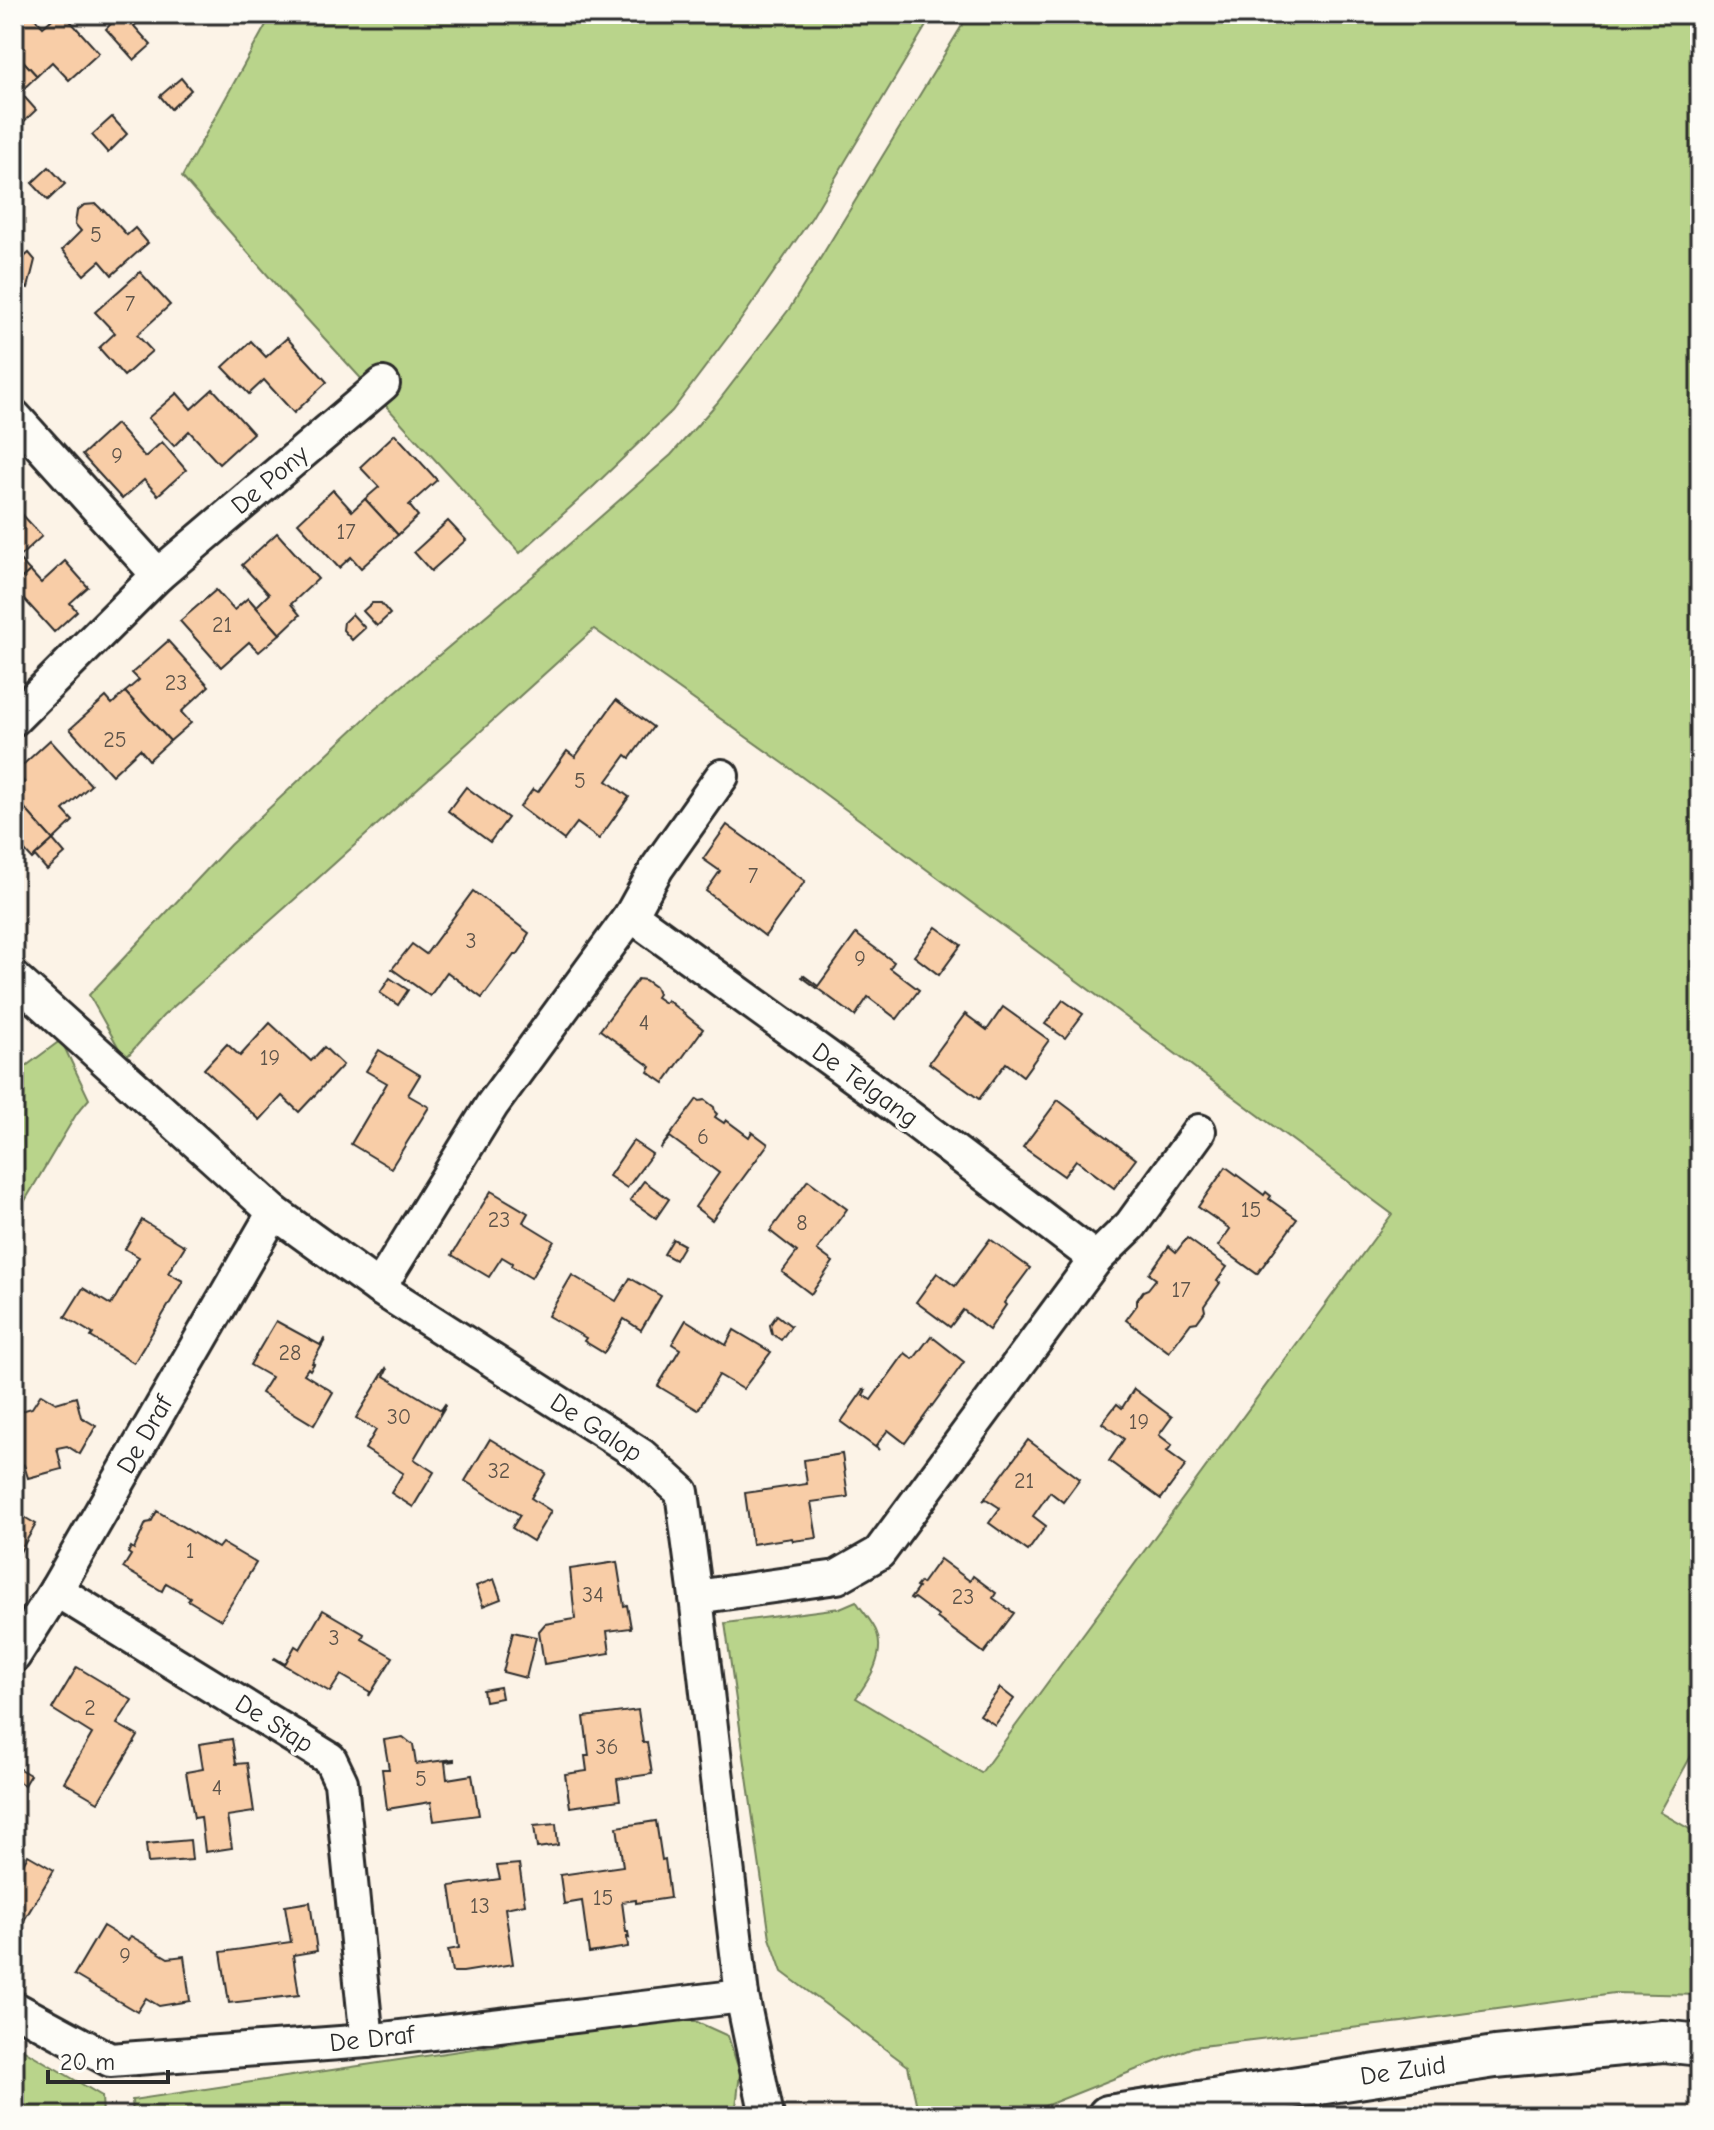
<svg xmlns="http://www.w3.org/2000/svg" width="1714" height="2130" font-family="'Comic Neue',sans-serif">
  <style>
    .green { fill: #b9d48b; stroke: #72805b; stroke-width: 2 }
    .building { fill: #f8cda7; stroke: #2b2b2b; stroke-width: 2 }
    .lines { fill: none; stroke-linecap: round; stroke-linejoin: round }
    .minor-casing { stroke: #2b2b2b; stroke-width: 38 }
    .tertiary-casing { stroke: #2b2b2b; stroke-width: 46 }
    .minor { stroke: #fdfcf7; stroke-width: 32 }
    .tertiary { stroke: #fdfcf7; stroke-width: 40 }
    .labels { text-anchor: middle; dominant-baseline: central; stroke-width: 7; stroke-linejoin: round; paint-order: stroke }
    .number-label { font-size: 22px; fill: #5e544a }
    .street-label { font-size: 26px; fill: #2b2b2b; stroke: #fdfcf7 }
  </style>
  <rect width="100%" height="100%" fill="#fcf3e7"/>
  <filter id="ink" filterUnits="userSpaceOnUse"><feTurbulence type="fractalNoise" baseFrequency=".0125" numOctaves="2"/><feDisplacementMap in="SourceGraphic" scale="16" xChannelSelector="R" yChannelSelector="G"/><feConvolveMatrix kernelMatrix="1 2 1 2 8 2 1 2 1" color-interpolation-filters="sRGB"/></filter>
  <g filter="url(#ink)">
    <g class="green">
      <path d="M 272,14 L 933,14 L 812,217 L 740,321 L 672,411 L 594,486 L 520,553 L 284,294 L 182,177 Z"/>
      <path d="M 969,14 L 1700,14 L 1700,1740 L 1660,1812 L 1700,1835 L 1700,1995 L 1614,1993 L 1402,2022 L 1193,2047 L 1035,2110 L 951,2116 L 919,2116 L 908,2066 L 782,1972 L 770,1938 L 725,1623 L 840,1608 L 856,1601 C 862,1611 873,1622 877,1633 C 885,1656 869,1680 856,1698 L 981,1773 L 1392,1214 L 783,763 L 594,629 L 305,890 L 163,1016 L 125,1059 L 89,995 L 230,845 L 374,710 L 534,575 L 671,455 L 717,403 L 790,308 Z"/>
      <path d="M 61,1040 L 89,1099 L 77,1113 L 14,1219 L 14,1075 Z"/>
      <path d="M 666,2020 L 695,2021 L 728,2036 L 740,2073 L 735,2116 L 133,2116 L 132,2100 Z"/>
      <path d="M 14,2044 L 102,2096 L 103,2116 L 14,2116 Z"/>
    </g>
    <g class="building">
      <path d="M 19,14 L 31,14 L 43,27 L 58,14 L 64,14 L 99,53 L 69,80 L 52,62 L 37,76 L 14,51 L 14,19 Z"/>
      <path d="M 120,14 L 147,14 L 134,26 L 151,45 L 134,60 L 106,29 Z"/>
      <path d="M 14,51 L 37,76 L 20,92 L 36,110 L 14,131 Z"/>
      <path d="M 181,78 L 191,90 L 171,109 L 160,96 Z"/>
      <path d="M 112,117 L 127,134 L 108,153 L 92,135 Z"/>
      <path d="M 49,167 L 65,184 L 48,200 L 32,183 Z"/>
      <path d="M 96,204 L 103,211 L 104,210 L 127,235 L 135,228 L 148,243 L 112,275 L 100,261 L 84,275 L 62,250 L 81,231 L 75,224 L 77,211 L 84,205 Z"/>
      <path d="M 29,253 L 35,260 L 28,288 L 21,286 L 14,293 L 14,266 Z"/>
      <path d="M 140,272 L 170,305 L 137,335 L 152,351 L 124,376 L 99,348 L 115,333 L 95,312 Z"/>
      <path d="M 287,338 L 327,382 L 294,413 L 264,380 L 249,394 L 223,367 L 251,341 L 266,357 Z"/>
      <path d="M 213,389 L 253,433 L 219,464 L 189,431 L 174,446 L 148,418 L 177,393 L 191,409 Z"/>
      <path d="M 116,424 L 145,457 L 162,442 L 186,470 L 158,495 L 144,480 L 122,499 L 82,455 Z"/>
      <path d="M 395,434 L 437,480 L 409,505 L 418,516 L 398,535 L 365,499 L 379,487 L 360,467 Z"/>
      <path d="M 333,490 L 352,511 L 365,499 L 398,535 L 361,568 L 351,557 L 339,568 L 298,523 Z"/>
      <path d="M 20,512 L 42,536 L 18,558 L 30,571 L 14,585 L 14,517 Z"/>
      <path d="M 448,521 L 466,540 L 431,571 L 414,552 Z"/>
      <path d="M 277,533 L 318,579 L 291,604 L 300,615 L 280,634 L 248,598 L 256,607 L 269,594 L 242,565 Z"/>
      <path d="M 65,561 L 88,587 L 70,603 L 77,611 L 54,632 L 24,599 L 14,608 L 14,585 L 30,571 L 41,583 Z"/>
      <path d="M 216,590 L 234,610 L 248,598 L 280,634 L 259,652 L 249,642 L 221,667 L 180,621 Z"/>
      <path d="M 372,603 L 381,603 L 390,614 L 377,626 L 363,611 Z"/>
      <path d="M 352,614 L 365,628 L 352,640 L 343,630 L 344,622 Z"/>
      <path d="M 168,641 L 209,686 L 181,712 L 191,723 L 170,741 L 125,692 L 139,680 L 132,673 Z"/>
      <path d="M 125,692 L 170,741 L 149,760 L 140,749 L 112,775 L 70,729 L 106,697 L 112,704 Z"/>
      <path d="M 616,700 L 653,727 L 630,758 L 626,755 L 607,781 L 629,797 L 599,839 L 577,823 L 564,840 L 520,807 L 533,789 L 538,792 L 567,751 L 575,757 Z"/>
      <path d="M 50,740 L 91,785 L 63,810 L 73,821 L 53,840 L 14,797 L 14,790 L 24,782 L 15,772 Z"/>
      <path d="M 466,787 L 508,818 L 490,842 L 448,811 Z"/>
      <path d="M 21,804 L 53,840 L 32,859 L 22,848 L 14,855 L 14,810 Z"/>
      <path d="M 727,825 L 805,881 L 765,936 L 706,891 L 720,871 L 703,859 Z"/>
      <path d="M 53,840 L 65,854 L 47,870 L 35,856 Z"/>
      <path d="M 473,891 L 529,933 L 526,938 L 526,942 L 517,955 L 514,955 L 482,998 L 447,972 L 430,996 L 392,969 L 412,944 L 426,954 Z"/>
      <path d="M 936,927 L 961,945 L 939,975 L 914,956 Z"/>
      <path d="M 856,934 L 894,962 L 890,968 L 919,990 L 897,1019 L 868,997 L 855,1016 L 802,977 L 803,975 L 818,986 Z"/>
      <path d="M 390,978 L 408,990 L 398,1005 L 380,993 Z"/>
      <path d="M 638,979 L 645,980 L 655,987 L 658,994 L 656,997 L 665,1003 L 667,1000 L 703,1029 L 664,1083 L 648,1072 L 651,1067 L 600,1030 Z"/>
      <path d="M 1063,1000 L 1083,1014 L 1065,1038 L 1045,1024 Z"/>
      <path d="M 1003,1007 L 1049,1040 L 1023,1076 L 1006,1063 L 979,1099 L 929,1063 L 965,1014 L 987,1030 Z"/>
      <path d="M 270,1023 L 311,1061 L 324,1047 L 343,1065 L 299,1112 L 282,1096 L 260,1120 L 204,1069 L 227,1044 L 240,1056 Z"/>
      <path d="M 379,1050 L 420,1075 L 408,1095 L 429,1107 L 391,1168 L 351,1144 L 387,1083 L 366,1071 Z"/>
      <path d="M 697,1099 L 700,1101 L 705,1100 L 714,1107 L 715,1112 L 717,1114 L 715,1117 L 724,1123 L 726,1120 L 749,1137 L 752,1132 L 768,1144 L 712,1220 L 695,1207 L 719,1173 L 670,1137 L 660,1149 Z"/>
      <path d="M 1058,1100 L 1136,1159 L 1114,1188 L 1076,1160 L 1064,1176 L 1023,1147 Z"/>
      <path d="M 633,1141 L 652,1154 L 627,1188 L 609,1176 Z"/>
      <path d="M 1226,1167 L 1264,1195 L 1266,1192 L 1271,1196 L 1269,1199 L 1297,1219 L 1257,1274 L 1218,1246 L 1230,1229 L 1198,1207 Z"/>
      <path d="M 808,1180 L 847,1209 L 817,1250 L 833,1262 L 811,1294 L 782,1272 L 797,1252 L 770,1231 Z"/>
      <path d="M 644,1181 L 669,1199 L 656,1218 L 630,1200 Z"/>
      <path d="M 491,1191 L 528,1213 L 523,1222 L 554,1241 L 531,1278 L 511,1266 L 512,1263 L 502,1257 L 489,1277 L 452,1255 Z"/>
      <path d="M 142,1220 L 185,1246 L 168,1273 L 183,1281 L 134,1363 L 91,1337 L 93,1334 L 65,1317 L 83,1288 L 111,1305 L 139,1257 L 125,1249 Z"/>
      <path d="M 1187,1238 L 1227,1267 L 1217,1281 L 1220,1283 L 1204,1306 L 1205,1311 L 1197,1322 L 1191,1323 L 1169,1352 L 1126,1320 L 1137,1305 L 1137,1300 L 1143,1291 L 1148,1289 L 1156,1279 L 1149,1274 L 1169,1246 L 1176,1252 Z"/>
      <path d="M 673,1239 L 684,1245 L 675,1260 L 664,1254 Z"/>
      <path d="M 990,1239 L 1030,1268 L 1004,1303 L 1006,1305 L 989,1330 L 963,1310 L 950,1327 L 916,1302 L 937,1273 L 955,1286 Z"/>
      <path d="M 572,1275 L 616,1301 L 630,1278 L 661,1296 L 641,1330 L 624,1319 L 604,1353 L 584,1341 L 586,1338 L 548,1316 Z"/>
      <path d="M 777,1315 L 791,1326 L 781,1340 L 772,1334 L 770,1325 Z"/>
      <path d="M 686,1320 L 726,1345 L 734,1330 L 771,1352 L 743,1389 L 719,1375 L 698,1410 L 658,1386 L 680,1349 L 672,1344 Z"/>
      <path d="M 276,1321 L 320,1345 L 324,1339 L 325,1340 L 312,1363 L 314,1364 L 310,1370 L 308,1368 L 304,1374 L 333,1392 L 314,1425 L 261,1393 L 271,1377 L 250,1365 Z"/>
      <path d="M 931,1336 L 964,1362 L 905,1443 L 888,1430 L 876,1446 L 879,1450 L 841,1422 L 864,1389 L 866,1390 L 863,1395 L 871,1400 L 905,1353 L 913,1359 L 915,1357 Z"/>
      <path d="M 386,1368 L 387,1370 L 384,1376 L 441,1410 L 445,1404 L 446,1405 L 414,1459 L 434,1472 L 413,1507 L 391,1493 L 403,1473 L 365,1449 L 376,1430 L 356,1418 Z"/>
      <path d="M 1134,1389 L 1172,1417 L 1159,1435 L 1172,1445 L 1167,1451 L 1186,1465 L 1161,1499 L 1109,1461 L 1124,1439 L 1102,1423 L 1117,1404 L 1122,1408 Z"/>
      <path d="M 41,1394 L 56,1403 L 76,1397 L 81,1417 L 96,1426 L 80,1454 L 67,1446 L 57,1448 L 62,1469 L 28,1478 L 24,1465 L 14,1458 L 14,1440 L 18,1434 L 14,1413 L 32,1408 Z"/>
      <path d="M 490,1439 L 546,1473 L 531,1498 L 551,1511 L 533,1541 L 512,1528 L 520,1515 L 465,1481 Z"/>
      <path d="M 1028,1440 L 1080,1479 L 1063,1502 L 1050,1492 L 1033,1516 L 1046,1526 L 1028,1551 L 989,1523 L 1000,1508 L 986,1499 L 983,1501 Z"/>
      <path d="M 842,1454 L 848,1497 L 811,1502 L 817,1538 L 793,1541 L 792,1538 L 752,1544 L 745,1493 L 807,1484 L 804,1460 Z"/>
      <path d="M 14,1511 L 36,1524 L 14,1562 Z"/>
      <path d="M 157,1511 L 218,1548 L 222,1543 L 256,1563 L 221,1620 L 188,1600 L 190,1597 L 166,1583 L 162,1591 L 123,1568 L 131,1555 L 128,1553 L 131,1547 L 134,1549 L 146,1523 L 151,1522 Z"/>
      <path d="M 940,1559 L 970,1581 L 973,1576 L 996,1593 L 993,1598 L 1014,1613 L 984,1653 L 937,1618 L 938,1616 L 914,1598 L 912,1600 L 910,1599 L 918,1588 L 916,1587 L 920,1582 L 922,1584 Z"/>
      <path d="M 617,1562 L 624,1606 L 627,1605 L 631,1628 L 607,1631 L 610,1653 L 544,1664 L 539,1631 L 545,1624 L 575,1619 L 570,1569 Z"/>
      <path d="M 494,1579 L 501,1599 L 483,1606 L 476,1586 Z"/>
      <path d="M 323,1610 L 364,1634 L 362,1639 L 393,1657 L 369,1696 L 370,1692 L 341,1675 L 330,1692 L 274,1659 L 275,1658 L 285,1664 L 295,1646 L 300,1649 Z"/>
      <path d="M 513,1632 L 536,1637 L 526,1678 L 503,1672 Z"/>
      <path d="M 77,1667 L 132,1700 L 117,1724 L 138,1736 L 98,1802 L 64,1782 L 92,1734 L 52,1709 Z"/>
      <path d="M 500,1687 L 502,1698 L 485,1701 L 483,1690 Z"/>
      <path d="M 1000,1688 L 1014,1699 L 995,1725 L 980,1715 Z"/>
      <path d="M 638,1710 L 643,1743 L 647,1742 L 652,1774 L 617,1779 L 620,1800 L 570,1807 L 565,1774 L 587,1771 L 585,1756 L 589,1756 L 584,1717 Z"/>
      <path d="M 403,1737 L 413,1745 L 416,1764 L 454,1759 L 454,1761 L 445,1762 L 447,1779 L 472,1775 L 479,1815 L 434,1821 L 431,1802 L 387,1809 L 382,1769 L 389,1769 L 384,1740 Z"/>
      <path d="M 232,1739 L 236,1764 L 247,1763 L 254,1812 L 227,1816 L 232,1848 L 205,1852 L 201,1817 L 194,1818 L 186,1772 L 203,1769 L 199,1744 Z"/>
      <path d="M 18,1768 L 30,1775 L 24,1785 L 14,1779 Z"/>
      <path d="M 656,1821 L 662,1860 L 665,1859 L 670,1898 L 636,1903 L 636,1900 L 622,1902 L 626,1932 L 628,1932 L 629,1938 L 627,1937 L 628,1947 L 589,1953 L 582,1901 L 564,1904 L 560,1875 L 623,1866 L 617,1827 Z"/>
      <path d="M 556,1824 L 558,1845 L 537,1848 L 534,1826 Z"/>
      <path d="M 190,1840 L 192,1860 L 148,1863 L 146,1844 Z"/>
      <path d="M 28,1855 L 54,1870 L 14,1937 L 14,1879 Z"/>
      <path d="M 519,1864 L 525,1904 L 505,1908 L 513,1964 L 463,1972 L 452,1972 L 448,1950 L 459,1948 L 450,1886 L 500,1879 L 497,1866 Z"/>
      <path d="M 310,1902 L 317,1951 L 293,1955 L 299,1995 L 229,2003 L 221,1952 L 291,1942 L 285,1906 Z"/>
      <path d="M 103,1926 L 128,1941 L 131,1936 L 168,1958 L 184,1956 L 190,2001 L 159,2006 L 146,1998 L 137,2012 L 74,1975 Z"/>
    </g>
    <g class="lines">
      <defs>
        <g id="minor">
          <path d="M 14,416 L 158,575 L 14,719"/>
          <path d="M 158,575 L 383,384"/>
          <path d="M 631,915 L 657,868 L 722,776"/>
          <path d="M 14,978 L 274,1212 L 379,1288 L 641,1455 L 682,1492 L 696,1597 L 742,1996 L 767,2116"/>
          <path d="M 1096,1259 L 1131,1225 L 1199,1131"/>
          <path d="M 379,1288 L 492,1105 L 631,915 L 880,1095 L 1096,1259 L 879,1553 L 837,1577 L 696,1597"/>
          <path d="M 56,1590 L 330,1759 L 341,1782 L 367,2041"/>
          <path d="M 14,1656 L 56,1590 L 274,1212"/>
          <path d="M 14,2008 L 110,2060 L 367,2041 L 742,1996"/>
        </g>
        <path id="tertiary" d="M 1108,2116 L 1495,2057 L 1663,2041 L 1700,2045"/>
      </defs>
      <use href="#minor" class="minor-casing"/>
      <use href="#tertiary" class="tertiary-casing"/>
      <use href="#minor" class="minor"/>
      <use href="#tertiary" class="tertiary"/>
    </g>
  </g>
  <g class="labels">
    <g class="number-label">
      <text x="96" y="235">5</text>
      <text x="130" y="304">7</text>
      <text x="117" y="456">9</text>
      <text x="346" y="532">17</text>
      <text x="222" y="625">21</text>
      <text x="176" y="683">23</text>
      <text x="115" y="740">25</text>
      <text x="580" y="781">5</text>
      <text x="753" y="876">7</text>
      <text x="471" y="941">3</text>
      <text x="860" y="959">9</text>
      <text x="644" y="1023">4</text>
      <text x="270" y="1058">19</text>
      <text x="703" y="1137">6</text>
      <text x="1251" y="1210">15</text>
      <text x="499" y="1220">23</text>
      <text x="802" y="1223">8</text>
      <text x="1181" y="1290">17</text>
      <text x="290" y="1353">28</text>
      <text x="399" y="1417">30</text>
      <text x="1139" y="1422">19</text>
      <text x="499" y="1471">32</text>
      <text x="1024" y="1481">21</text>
      <text x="190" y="1551">1</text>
      <text x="593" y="1595">34</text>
      <text x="963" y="1597">23</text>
      <text x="334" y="1638">3</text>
      <text x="90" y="1708">2</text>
      <text x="607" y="1747">36</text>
      <text x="421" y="1779">5</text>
      <text x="217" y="1788">4</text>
      <text x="603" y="1898">15</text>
      <text x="480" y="1906">13</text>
      <text x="125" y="1956">9</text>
    </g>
    <g class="street-label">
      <text transform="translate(270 480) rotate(-40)">De Pony</text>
      <text transform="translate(865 1085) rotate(36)">De Telgang</text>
      <text transform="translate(596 1428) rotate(33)">De Galop</text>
      <text transform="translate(145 1435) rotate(-60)">De Draf</text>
      <text transform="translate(274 1724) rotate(32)">De Stap</text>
      <text transform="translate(372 2039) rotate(-6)">De Draf</text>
      <text transform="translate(1403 2071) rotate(-8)">De Zuid</text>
    </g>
  </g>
  <rect width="1714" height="2130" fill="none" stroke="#fdfcf7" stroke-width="48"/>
  <rect x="24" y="24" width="1666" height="2082" fill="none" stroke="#2b2b2b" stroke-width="3" filter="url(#ink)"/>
  <path d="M48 2070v12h120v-12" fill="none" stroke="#2b2b2b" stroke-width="4"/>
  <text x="60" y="2070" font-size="24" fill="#2b2b2b" stroke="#fdfcf7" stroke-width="6" paint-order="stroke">20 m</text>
</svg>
